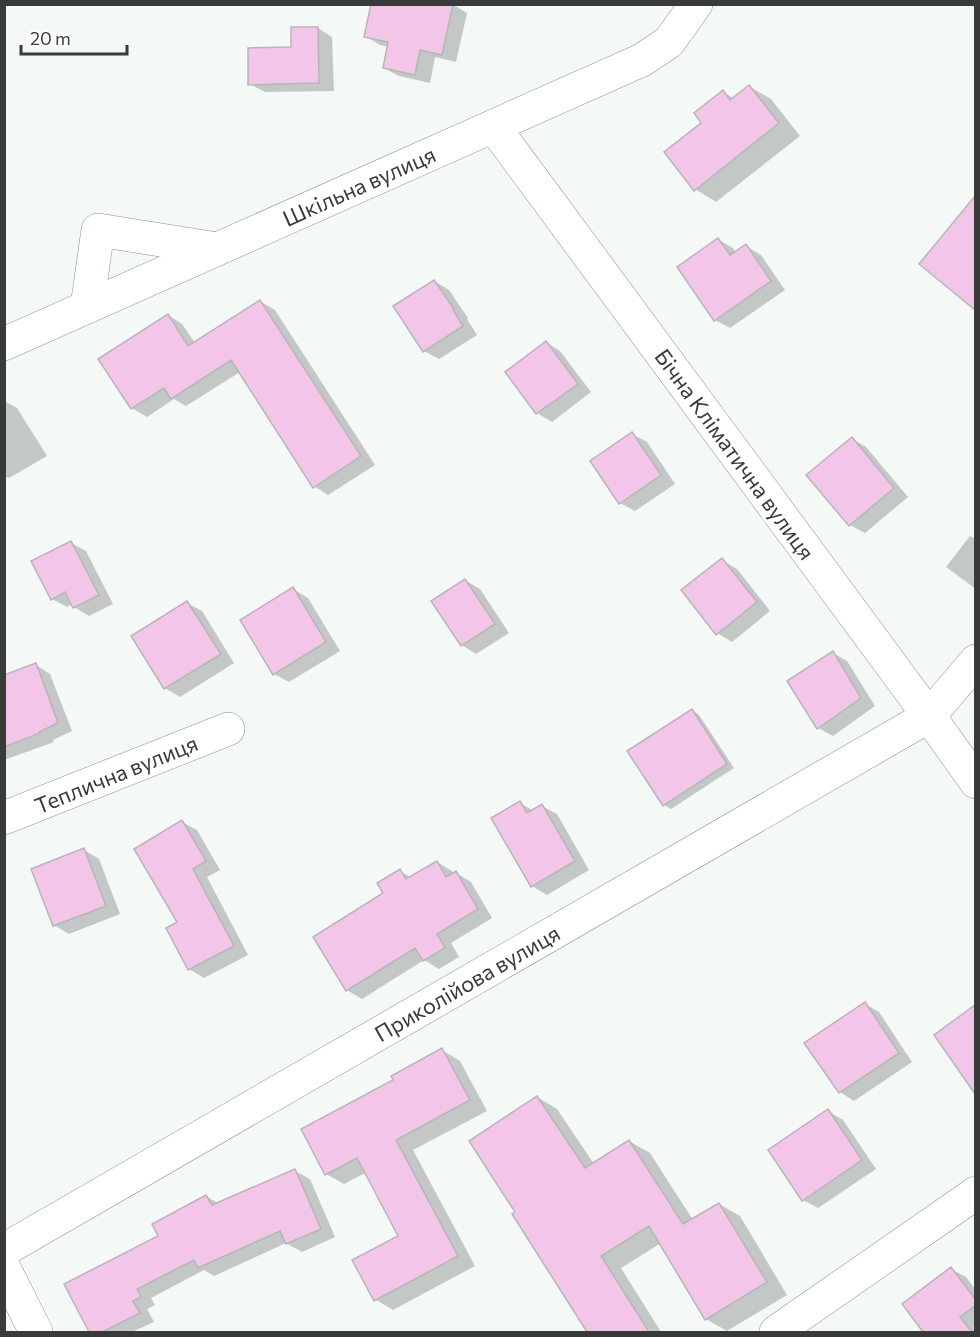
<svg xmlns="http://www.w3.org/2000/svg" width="980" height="1337" font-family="Commissioner,sans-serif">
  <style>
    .shadow { fill: #0003 }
    .building { fill: #f3c6e9; stroke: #b8b5b7; stroke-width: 1.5 }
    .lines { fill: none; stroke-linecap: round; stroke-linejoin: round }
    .minor-casing { stroke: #8e9292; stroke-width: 34 }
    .minor { stroke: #fff; stroke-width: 33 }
    .labels { text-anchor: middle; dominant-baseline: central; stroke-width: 6; stroke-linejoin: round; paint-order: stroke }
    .street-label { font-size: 22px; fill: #393b3b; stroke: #fff }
  </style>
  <rect width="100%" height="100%" fill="#f4f9f8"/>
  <g class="shadow">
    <path d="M 452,4 L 467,13 L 456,62 L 435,57 L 430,83 L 399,76 L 384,68 L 389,47 L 380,45 L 365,36 Z"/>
    <path d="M 318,28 L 332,37 L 334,91 L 265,92 L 250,84 Z"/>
    <path d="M 750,87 L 771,99 L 800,136 L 716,202 L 695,189 L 703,123 L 723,92 L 735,99 Z"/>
    <path d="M 965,211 L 976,217 L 976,308 L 921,264 Z"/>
    <path d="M 719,240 L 733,248 L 736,253 L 746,246 L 761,255 L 785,290 L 730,328 L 715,320 Z"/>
    <path d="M 434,281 L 449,290 L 468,318 L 467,319 L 477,335 L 439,359 L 424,351 Z"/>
    <path d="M 260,301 L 275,310 L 375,465 L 328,495 L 314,486 L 240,372 L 186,406 L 174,399 L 147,417 L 132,408 L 168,315 L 182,324 L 195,343 Z"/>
    <path d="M 546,342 L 560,351 L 591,392 L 552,422 L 537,413 Z"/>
    <path d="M 4,401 L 17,408 L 47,456 L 9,478 L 4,476 Z"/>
    <path d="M 632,434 L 647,442 L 675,484 L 635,511 L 620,503 Z"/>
    <path d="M 852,439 L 866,447 L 908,497 L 865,533 L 850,525 Z"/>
    <path d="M 970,536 L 976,539 L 976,589 L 946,567 Z"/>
    <path d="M 71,543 L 86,551 L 113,604 L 89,616 L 74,607 L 73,604 L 67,607 L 52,599 Z"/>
    <path d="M 722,560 L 737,569 L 770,611 L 732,642 L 717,633 Z"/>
    <path d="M 465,580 L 480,589 L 509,633 L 476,654 L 462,645 Z"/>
    <path d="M 293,589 L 308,598 L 340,651 L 289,682 L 274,674 Z"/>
    <path d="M 187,603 L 202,611 L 234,663 L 180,697 L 165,688 Z"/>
    <path d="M 833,653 L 847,661 L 875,706 L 833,736 L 818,728 Z"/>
    <path d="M 36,665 L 50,674 L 72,731 L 53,740 L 54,742 L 4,760 L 4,691 Z"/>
    <path d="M 692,710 L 699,715 L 734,768 L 671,809 L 664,805 Z"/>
    <path d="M 520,803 L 534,811 L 542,806 L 557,814 L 589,870 L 547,895 L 532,886 Z"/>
    <path d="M 182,822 L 197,830 L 220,870 L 207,877 L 248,955 L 204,978 L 189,969 L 179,923 Z"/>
    <path d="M 84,850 L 99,859 L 120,914 L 69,934 L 54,925 Z"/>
    <path d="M 437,862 L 452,871 L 454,874 L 456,873 L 471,882 L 492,918 L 451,943 L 459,957 L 439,969 L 424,960 L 362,999 L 347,990 L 385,894 L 400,871 L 412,878 Z"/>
    <path d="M 865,1004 L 879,1012 L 912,1062 L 854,1101 L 840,1092 Z"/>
    <path d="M 976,1007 L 976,1086 L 969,1082 L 936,1035 Z"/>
    <path d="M 442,1050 L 460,1061 L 487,1111 L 413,1150 L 475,1266 L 393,1310 L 375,1299 L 400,1236 L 367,1172 L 344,1184 L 326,1174 L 396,1081 Z"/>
    <path d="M 537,1097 L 557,1109 L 594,1164 L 629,1141 L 650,1153 L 693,1220 L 719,1204 L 740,1216 L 787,1295 L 727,1331 L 706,1319 L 661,1243 L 621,1268 L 661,1332 L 588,1332 L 514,1214 L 517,1212 Z"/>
    <path d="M 828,1111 L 843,1120 L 876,1169 L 818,1208 L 803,1200 Z"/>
    <path d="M 295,1171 L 310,1179 L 335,1237 L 302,1252 L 286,1243 L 214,1276 L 204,1270 L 151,1298 L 155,1305 L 147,1309 L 154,1322 L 132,1332 L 91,1332 L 66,1284 L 160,1237 L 206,1196 L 219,1204 Z"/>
    <path d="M 951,1269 L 966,1277 L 976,1290 L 976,1325 L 973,1326 L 976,1329 L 976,1332 L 925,1332 L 904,1304 Z"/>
  </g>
  <g class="building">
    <path d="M 371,4 L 453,4 L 442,55 L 420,50 L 415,75 L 383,68 L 388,42 L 364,37 Z"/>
    <path d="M 291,27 L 318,27 L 319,83 L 248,85 L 248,48 L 291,47 Z"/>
    <path d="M 749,85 L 779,123 L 694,191 L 664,152 L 701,123 L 694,113 L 723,90 L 730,100 Z"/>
    <path d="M 975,196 L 975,310 L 919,264 Z"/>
    <path d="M 718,238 L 730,255 L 746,244 L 771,281 L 714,321 L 677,267 Z"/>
    <path d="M 434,280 L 454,309 L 453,310 L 463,326 L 423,352 L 393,306 Z"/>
    <path d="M 260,300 L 361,456 L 313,488 L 231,360 L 171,399 L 164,388 L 131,409 L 98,359 L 168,314 L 188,346 Z"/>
    <path d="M 546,341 L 578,384 L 536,414 L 505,372 Z"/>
    <path d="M 632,432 L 661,475 L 619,504 L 590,461 Z"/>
    <path d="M 852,437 L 894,488 L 849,526 L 806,475 Z"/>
    <path d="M 71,541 L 99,595 L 73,608 L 65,592 L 51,600 L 31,561 Z"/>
    <path d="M 722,558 L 757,602 L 716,635 L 681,590 Z"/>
    <path d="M 465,579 L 495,624 L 461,646 L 431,601 Z"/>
    <path d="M 293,587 L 326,642 L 273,675 L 240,620 Z"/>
    <path d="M 187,601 L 221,654 L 164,689 L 131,636 Z"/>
    <path d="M 833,651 L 861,698 L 817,729 L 787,681 Z"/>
    <path d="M 36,663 L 58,723 L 39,732 L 40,733 L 4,747 L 4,675 Z"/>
    <path d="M 692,709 L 727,764 L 663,806 L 627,751 Z"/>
    <path d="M 520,801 L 527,813 L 542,804 L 575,861 L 531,887 L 491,818 Z"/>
    <path d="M 182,820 L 206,861 L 193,869 L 234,946 L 188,970 L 166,928 L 177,922 L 134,849 Z"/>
    <path d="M 84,848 L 106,906 L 53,926 L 31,869 Z"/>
    <path d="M 437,861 L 446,877 L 456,871 L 478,909 L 437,934 L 445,948 L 423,961 L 415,948 L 346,991 L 313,937 L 383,893 L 377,883 L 400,869 L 406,879 Z"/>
    <path d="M 865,1002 L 899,1053 L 839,1093 L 804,1043 Z"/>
    <path d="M 975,1005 L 975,1094 L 934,1035 Z"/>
    <path d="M 442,1048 L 470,1100 L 396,1140 L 458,1256 L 374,1301 L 352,1260 L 398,1236 L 357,1158 L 325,1175 L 301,1129 L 393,1080 L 391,1076 Z"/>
    <path d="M 537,1096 L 585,1168 L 629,1140 L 683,1224 L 719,1203 L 767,1282 L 705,1320 L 649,1226 L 601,1256 L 649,1332 L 587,1332 L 512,1214 L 515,1212 L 469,1141 Z"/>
    <path d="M 828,1109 L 862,1160 L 802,1201 L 768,1150 Z"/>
    <path d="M 295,1169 L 321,1229 L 286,1244 L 280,1231 L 198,1268 L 194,1260 L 137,1289 L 141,1297 L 133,1301 L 140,1313 L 102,1332 L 89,1332 L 64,1284 L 158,1236 L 152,1224 L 206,1195 L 212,1205 Z"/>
    <path d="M 951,1267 L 975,1299 L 975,1306 L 960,1317 L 972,1332 L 923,1332 L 902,1304 Z"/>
  </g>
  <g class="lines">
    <defs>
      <g id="minor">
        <path d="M 494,127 L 929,716 L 976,782"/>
        <path d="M 87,307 L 98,230 L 217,249"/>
        <path d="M 4,344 L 642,60 L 669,42 L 696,4"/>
        <path d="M 4,818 L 228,729"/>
        <path d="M 4,1250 L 929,716 L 976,661"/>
        <path d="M 4,1268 L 36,1332"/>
        <path d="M 776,1332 L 976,1193"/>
      </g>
    </defs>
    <use href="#minor" class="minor-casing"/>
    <use href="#minor" class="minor"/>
  </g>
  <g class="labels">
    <g class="street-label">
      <text transform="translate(359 186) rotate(-24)">Шкільна вулиця</text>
      <text transform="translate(735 454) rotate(54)">Бічна Кліматична вулиця</text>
      <text transform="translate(116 774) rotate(-22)">Теплична вулиця</text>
      <text transform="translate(467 983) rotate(-30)">Приколійова вулиця</text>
    </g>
  </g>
  <rect width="980" height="1337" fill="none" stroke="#393b3b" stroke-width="12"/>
  <path d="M21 45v9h106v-9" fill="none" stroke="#393b3b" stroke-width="3"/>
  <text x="30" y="45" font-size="18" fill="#393b3b" stroke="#ffffff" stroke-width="4.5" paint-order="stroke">20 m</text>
</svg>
